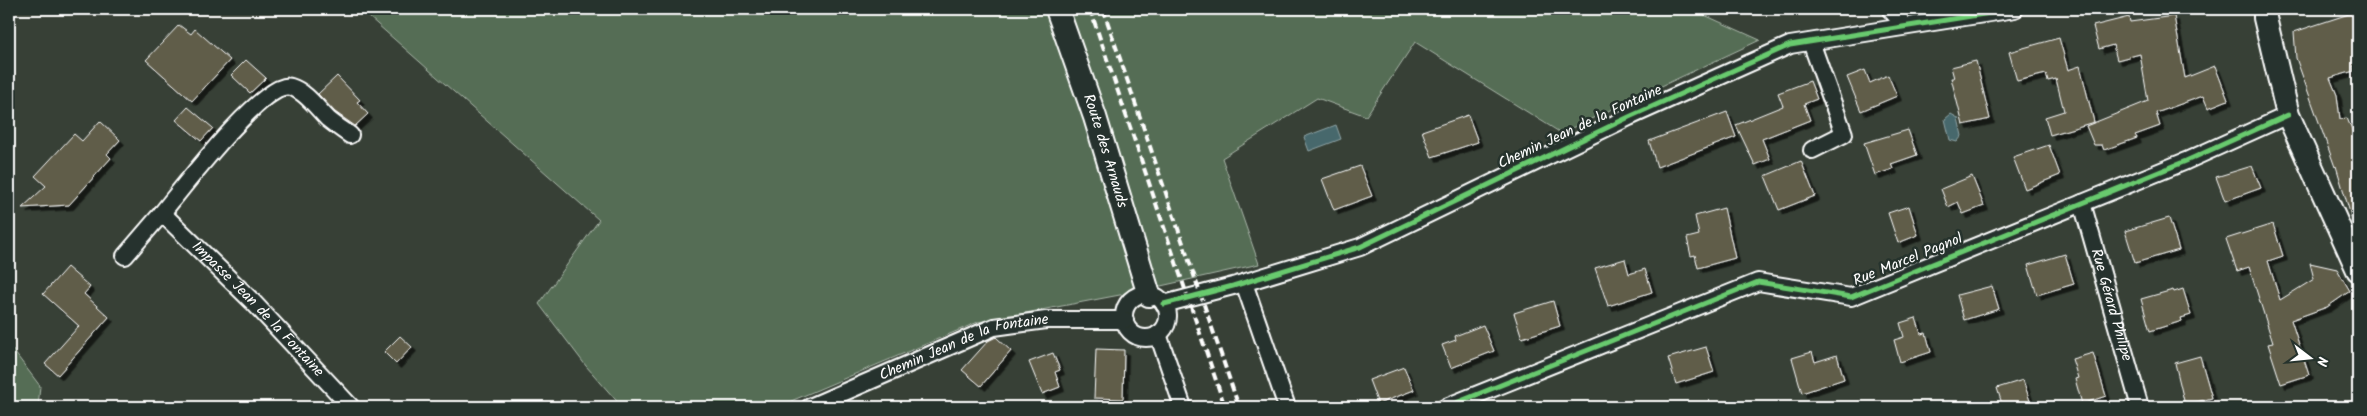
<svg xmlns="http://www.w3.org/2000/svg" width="2367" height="416" font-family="Kalam,sans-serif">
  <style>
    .green { fill: #546d54; stroke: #aab6aa }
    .water { fill: #46686c; stroke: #90a4a7 }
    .building { fill: #605d4a; stroke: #fff; filter: url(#shadow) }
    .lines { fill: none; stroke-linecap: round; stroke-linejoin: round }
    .street-casing { stroke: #fff; stroke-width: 20 }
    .secondary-casing { stroke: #fff; stroke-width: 26 }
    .street { stroke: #26332d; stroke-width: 16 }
    .secondary { stroke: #26332d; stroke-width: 22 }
    .rail { stroke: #fff; stroke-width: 4; stroke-dasharray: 8 4; stroke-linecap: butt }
    .cycleway-casing { stroke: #26332d; stroke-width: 8 }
    .cycleway { stroke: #67ca6e; stroke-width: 5 }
    .labels { text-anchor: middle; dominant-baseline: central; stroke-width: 5; stroke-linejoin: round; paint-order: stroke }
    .street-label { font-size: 15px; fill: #fff; stroke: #26332d }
  </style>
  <defs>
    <filter id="shadow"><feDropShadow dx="4.5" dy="4.5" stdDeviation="0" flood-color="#0009"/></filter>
  </defs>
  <rect width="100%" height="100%" fill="#374036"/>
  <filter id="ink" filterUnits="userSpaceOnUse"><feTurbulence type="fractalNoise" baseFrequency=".02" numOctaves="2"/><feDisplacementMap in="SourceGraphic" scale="10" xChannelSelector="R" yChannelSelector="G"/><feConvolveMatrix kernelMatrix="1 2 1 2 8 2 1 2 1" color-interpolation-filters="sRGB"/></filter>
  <g filter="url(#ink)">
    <g class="green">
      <path d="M 360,9 L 1691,9 L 1760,40 L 1561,133 L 1415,42 L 1366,116 L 1317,98 L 1222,158 L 1259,264 L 1125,294 L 978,322 L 777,407 L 622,407 L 586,366 L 539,304 L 599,220 Z"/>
      <path d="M 9,345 L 40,386 L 38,407 L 9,407 Z"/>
    </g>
    <g class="water">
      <path d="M 1951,114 L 1958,118 L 1962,136 L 1957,142 L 1950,140 L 1945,119 Z"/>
      <path d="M 1336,125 L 1341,139 L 1309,151 L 1304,137 Z"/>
    </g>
    <g class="building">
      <path d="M 2358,11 L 2358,65 L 2353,66 L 2354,71 L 2330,78 L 2337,95 L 2340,119 L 2347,118 L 2358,145 L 2358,226 L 2354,226 L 2336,166 L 2335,167 L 2296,58 L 2294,32 Z"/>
      <path d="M 2174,16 L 2185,78 L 2215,66 L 2228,100 L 2208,108 L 2203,96 L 2156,113 L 2160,126 L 2135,135 L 2137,138 L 2104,150 L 2102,145 L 2094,145 L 2086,126 L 2148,101 L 2140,54 L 2117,60 L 2113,45 L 2099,49 L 2093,26 L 2129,17 L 2130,22 Z"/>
      <path d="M 179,25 L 191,34 L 195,29 L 230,60 L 192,101 L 146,60 Z"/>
      <path d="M 2059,38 L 2068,70 L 2080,66 L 2094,122 L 2050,135 L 2045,117 L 2064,111 L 2056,79 L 2048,81 L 2046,74 L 2017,81 L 2009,52 Z"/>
      <path d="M 246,60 L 266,78 L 250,93 L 231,75 Z"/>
      <path d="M 1976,61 L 1990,119 L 1963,125 L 1951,78 L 1954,78 L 1951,67 Z"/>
      <path d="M 1865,70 L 1870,83 L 1888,75 L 1897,96 L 1861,111 L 1847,77 Z"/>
      <path d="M 337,76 L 360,100 L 357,102 L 368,114 L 355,126 L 335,112 L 318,94 Z"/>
      <path d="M 1810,81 L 1817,99 L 1804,104 L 1810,120 L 1762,139 L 1770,159 L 1755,165 L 1736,125 L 1783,106 L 1778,93 Z"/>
      <path d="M 188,107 L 213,128 L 201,141 L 176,120 Z"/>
      <path d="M 1727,112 L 1736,137 L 1657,167 L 1649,141 Z"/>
      <path d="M 1468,115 L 1478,142 L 1432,157 L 1422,131 Z"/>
      <path d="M 100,121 L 120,140 L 107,154 L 111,158 L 69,205 L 22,208 L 46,186 L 35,176 L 74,134 L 82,141 Z"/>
      <path d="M 1908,130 L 1917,155 L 1891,164 L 1893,169 L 1875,175 L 1864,143 Z"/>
      <path d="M 2049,145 L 2060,175 L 2025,189 L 2013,157 Z"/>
      <path d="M 1801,161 L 1815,196 L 1779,210 L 1765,176 Z"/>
      <path d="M 1360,166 L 1372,196 L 1334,210 L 1322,179 Z"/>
      <path d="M 2252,166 L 2261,188 L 2225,201 L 2216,177 Z"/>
      <path d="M 1972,176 L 1984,206 L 1963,214 L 1958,202 L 1948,207 L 1941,189 Z"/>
      <path d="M 1909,206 L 1918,235 L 1898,243 L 1888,213 Z"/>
      <path d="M 1724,208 L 1735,258 L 1698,268 L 1695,255 L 1691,256 L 1687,238 L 1699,235 L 1695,216 Z"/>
      <path d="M 2169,218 L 2179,250 L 2135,263 L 2125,231 Z"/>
      <path d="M 2273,224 L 2283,256 L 2268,261 L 2280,300 L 2314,279 L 2310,263 L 2337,269 L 2350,291 L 2327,307 L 2291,320 L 2309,375 L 2281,384 L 2268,344 L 2273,343 L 2249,267 L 2237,271 L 2226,239 Z"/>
      <path d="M 2065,254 L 2074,284 L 2037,295 L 2028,265 Z"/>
      <path d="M 1625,259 L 1629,274 L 1645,269 L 1652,292 L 1608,306 L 1595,268 Z"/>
      <path d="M 67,267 L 90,287 L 84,294 L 109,317 L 58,375 L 45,364 L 79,326 L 43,294 Z"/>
      <path d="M 1992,286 L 1999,309 L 1964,320 L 1957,295 Z"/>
      <path d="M 2183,289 L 2191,315 L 2181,318 L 2182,321 L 2150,331 L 2141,299 L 2173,290 L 2174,292 Z"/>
      <path d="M 1553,301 L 1560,326 L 1522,338 L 1514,313 Z"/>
      <path d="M 1916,318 L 1921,334 L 1926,333 L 1931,352 L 1900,362 L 1894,340 L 1904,337 L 1900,323 Z"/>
      <path d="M 1483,325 L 1494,351 L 1451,368 L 1442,345 L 1456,340 L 1455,336 Z"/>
      <path d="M 400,336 L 412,347 L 396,364 L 384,352 Z"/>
      <path d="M 996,337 L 1011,351 L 981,386 L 962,370 L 988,341 Z"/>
      <path d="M 1706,347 L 1714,372 L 1676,384 L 1668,358 Z"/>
      <path d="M 1096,349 L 1124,350 L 1123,399 L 1094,398 Z"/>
      <path d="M 1812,352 L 1815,362 L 1837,355 L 1844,379 L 1802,393 L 1792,358 Z"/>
      <path d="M 1053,353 L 1060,370 L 1055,372 L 1060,387 L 1042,394 L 1029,362 Z"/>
      <path d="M 2093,353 L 2106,396 L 2082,404 L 2075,379 L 2078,378 L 2072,359 Z"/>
      <path d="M 2200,356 L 2212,398 L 2185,405 L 2175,363 Z"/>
      <path d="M 1404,367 L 1414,390 L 1378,404 L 1369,380 Z"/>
      <path d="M 2023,380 L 2032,407 L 2003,407 L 1997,388 Z"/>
    </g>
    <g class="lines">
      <defs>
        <g id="street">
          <path d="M 1890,9 L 1905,26"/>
          <path d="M 1811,42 L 1844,134 L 1812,150"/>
          <path id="s1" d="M 350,135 C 343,130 335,125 328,119 C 318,109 305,91 291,87 C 265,79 180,191 162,213 L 253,302 L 351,407"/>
          <path id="s2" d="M 2082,203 L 2140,407"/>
          <path d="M 125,256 L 162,213"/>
          <path d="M 1244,283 L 1287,407"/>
          <circle cx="1146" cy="316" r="22"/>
          <path d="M 1164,304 L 1233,286 L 1360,247 L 1629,117 L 1790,45 L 2015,9"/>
          <path d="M 1158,334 L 1183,407"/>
          <path id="s3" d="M 810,407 L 994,327 L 1046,320 L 1125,320"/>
          <path d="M 1446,407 L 1758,282 L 1851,297 L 2186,161 L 2288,115"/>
        </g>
        <g id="secondary">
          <path id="s4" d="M 1057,9 L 1095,117 L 1149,295"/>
          <path d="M 2265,9 L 2265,18 L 2288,115 L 2358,270"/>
        </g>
      </defs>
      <use href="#street" class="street-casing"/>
      <use href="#secondary" class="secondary-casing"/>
      <use href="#street" class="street"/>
      <use href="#secondary" class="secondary"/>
      <g class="rail">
        <path d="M 1090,9 L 1225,407"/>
        <path d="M 1103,9 L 1239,407"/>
      </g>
      <defs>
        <g id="cycleway">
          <path d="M 1164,304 L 1233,286 L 1360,247 L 1629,117 L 1790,45 L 2015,9"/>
          <path d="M 1446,407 L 1758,282 L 1851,297 L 2186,161 L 2288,115"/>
        </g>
      </defs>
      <use href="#cycleway" class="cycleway-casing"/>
      <use href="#cycleway" class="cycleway"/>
    </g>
  </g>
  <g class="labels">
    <g class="street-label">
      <text transform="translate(1580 127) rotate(-25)">Chemin Jean de la Fontaine</text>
      <text stroke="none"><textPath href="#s4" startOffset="150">Route des Arnauds</textPath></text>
      <text transform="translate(1908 260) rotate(-22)">Rue Marcel Pagnol</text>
      <text stroke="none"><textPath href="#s2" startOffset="106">Rue Gérard Philipe</textPath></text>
      <text stroke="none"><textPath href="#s1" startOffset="396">Impasse Jean de la Fontaine</textPath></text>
      <text stroke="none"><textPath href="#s3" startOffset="166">Chemin Jean de la Fontaine</textPath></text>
    </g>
  </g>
  <rect width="2367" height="416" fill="none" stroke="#26332d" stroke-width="30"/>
  <rect x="15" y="15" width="2337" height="386" fill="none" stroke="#fff" stroke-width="2" filter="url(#ink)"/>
  <g transform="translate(2310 358) rotate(106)" stroke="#26332d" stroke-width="4" paint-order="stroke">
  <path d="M0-4L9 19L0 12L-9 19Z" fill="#ffffff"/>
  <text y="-8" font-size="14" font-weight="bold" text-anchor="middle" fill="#ffffff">N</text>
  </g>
</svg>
